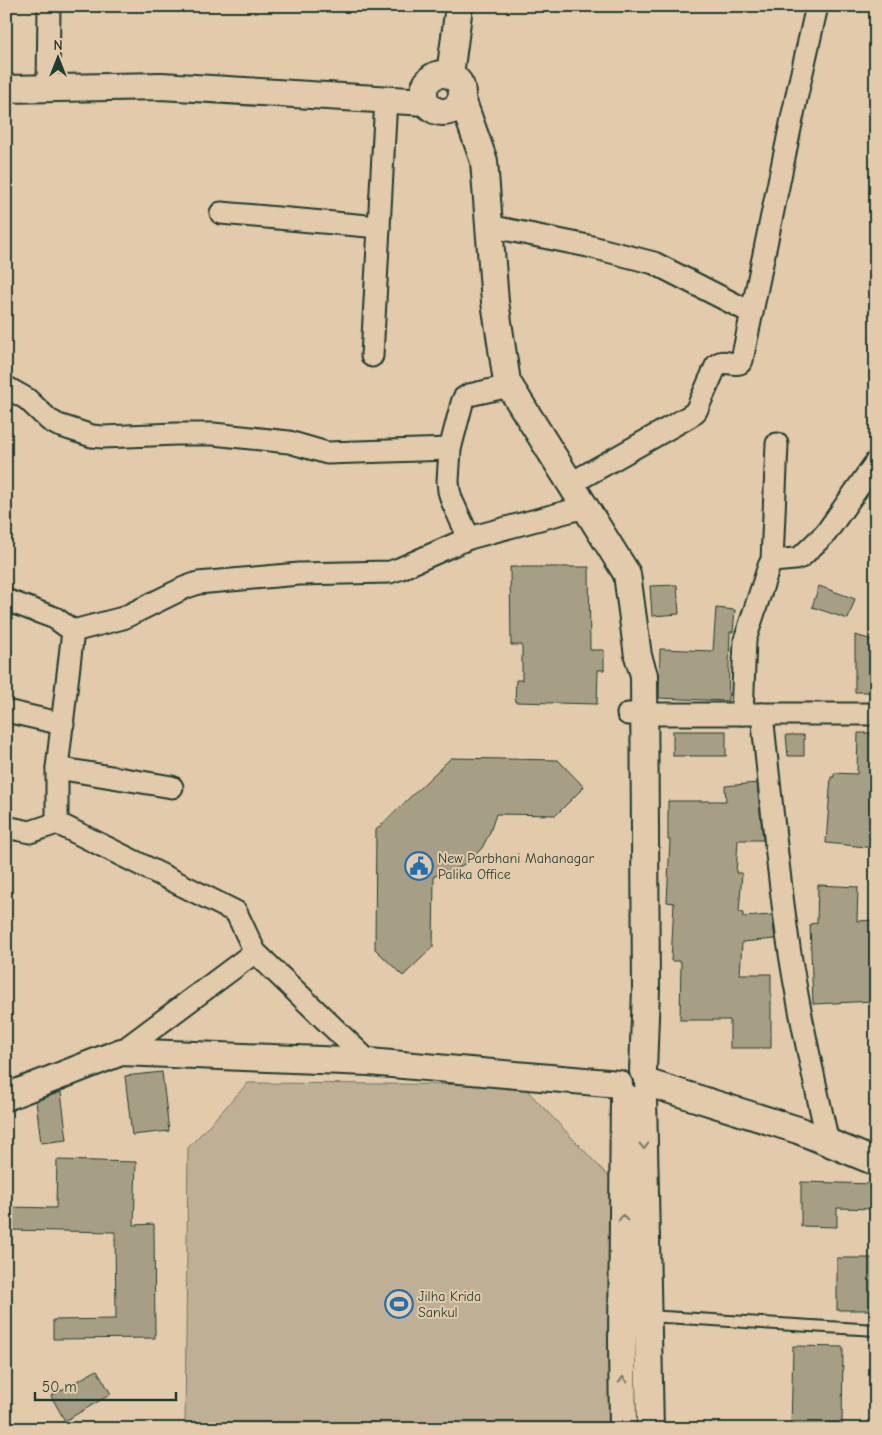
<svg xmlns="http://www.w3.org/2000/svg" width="882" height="1435" font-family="'Comic Neue',sans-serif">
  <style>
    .pitch { fill: #bfb095; stroke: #6f7664 }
    .building { fill: #a69f85; stroke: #1f3d34 }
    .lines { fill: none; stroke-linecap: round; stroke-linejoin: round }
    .service-casing { stroke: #1f3d34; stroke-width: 14 }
    .minor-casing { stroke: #1f3d34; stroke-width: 25 }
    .tertiary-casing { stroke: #1f3d34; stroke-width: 30 }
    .service { stroke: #e2caaa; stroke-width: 10 }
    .minor { stroke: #e2caaa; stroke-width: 21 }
    .tertiary { stroke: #e2caaa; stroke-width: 26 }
    .oneway { stroke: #777c69 }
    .labels { text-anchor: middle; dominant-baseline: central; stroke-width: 4; stroke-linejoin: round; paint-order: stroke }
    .poi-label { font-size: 14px; fill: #1f3d34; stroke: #e2caaa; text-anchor: start }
  </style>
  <rect width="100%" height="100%" fill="#e2caaa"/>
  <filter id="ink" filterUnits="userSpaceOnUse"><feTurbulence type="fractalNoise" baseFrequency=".02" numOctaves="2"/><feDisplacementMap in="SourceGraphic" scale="10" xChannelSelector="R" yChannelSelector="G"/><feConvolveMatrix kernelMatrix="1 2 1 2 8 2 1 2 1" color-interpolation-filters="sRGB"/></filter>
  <g filter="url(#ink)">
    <path class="pitch" d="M 248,1083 L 522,1085 L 611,1179 L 612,1429 L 185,1429 L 188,1148 Z"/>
    <g class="building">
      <path d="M 510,567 L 589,567 L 590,650 L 604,650 L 604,670 L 598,670 L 597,704 L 515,702 L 516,680 L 522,680 L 522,645 L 511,645 Z"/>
      <path d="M 677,585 L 679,614 L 652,616 L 650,586 Z"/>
      <path d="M 819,586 L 855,599 L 848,619 L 812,607 Z"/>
      <path d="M 716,608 L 735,610 L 733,632 L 730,632 L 728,701 L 659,698 L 660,649 L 713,651 Z"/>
      <path d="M 855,635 L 876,641 L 876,692 L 855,692 Z"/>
      <rect x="673" y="731" width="53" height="25"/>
      <path d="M 858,733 L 875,733 L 874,787 L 876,787 L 876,848 L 826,843 L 831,777 L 834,777 L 834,773 L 857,774 Z"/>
      <path d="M 786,735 L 804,735 L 804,756 L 788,756 Z"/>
      <path d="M 451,758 L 558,760 L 584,787 L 556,815 L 496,814 L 490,832 L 482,848 L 470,860 L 454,871 L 434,876 L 433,947 L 403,976 L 375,949 L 376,830 Z"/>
      <path d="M 757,783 L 763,840 L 738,840 L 736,873 L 742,873 L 739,912 L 743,912 L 743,917 L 772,915 L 775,939 L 742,942 L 740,974 L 771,974 L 771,1048 L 730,1048 L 730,1020 L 680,1020 L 681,961 L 671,961 L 674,903 L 667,902 L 670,840 L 668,840 L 668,801 L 726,801 L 725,786 Z"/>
      <path d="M 818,885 L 858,887 L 857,921 L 876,920 L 876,955 L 872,955 L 874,1001 L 813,1004 L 810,924 L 817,923 Z"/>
      <path d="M 162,1072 L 169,1131 L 132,1135 L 125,1076 Z"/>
      <path d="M 61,1092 L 67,1140 L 41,1143 L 36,1101 Z"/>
      <path d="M 57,1160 L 136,1162 L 134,1225 L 154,1224 L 155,1338 L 53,1339 L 53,1320 L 116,1319 L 115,1232 L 6,1230 L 6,1207 L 56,1208 Z"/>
      <path d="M 801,1182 L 876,1184 L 875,1209 L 837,1208 L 837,1227 L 801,1226 Z"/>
      <rect x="837" y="1258" width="39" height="52"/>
      <path d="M 793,1346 L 843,1347 L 842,1429 L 791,1429 Z"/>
      <path d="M 97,1370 L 111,1394 L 65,1421 L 51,1396 Z"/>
    </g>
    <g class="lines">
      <defs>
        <path id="service" d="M 648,1316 L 876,1330"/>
        <g id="minor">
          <path d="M 48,88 L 49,6"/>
          <path d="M 221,213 L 379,227"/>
          <path d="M 489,226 L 588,246 L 654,263 L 752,313"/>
          <path d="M 372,356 L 386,99"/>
          <path d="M 6,387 L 27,399 L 49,420 L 58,425 L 92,436 L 103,437 L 176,434 L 213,434 L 289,442 L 327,453 L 450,449"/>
          <path d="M 570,484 L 690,416 L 696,411 L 716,366 C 722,358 731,366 740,363 L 742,360 L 798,90 L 817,6"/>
          <path d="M 469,538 L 452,501 L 449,491 L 448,481 L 450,449 L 462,403 L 464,398 L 469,395 L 510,386"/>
          <path d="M 772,561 L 777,444"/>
          <path d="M 6,600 L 55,618 L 73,631 L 57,768 L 57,823 L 236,912 L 255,952 L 369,1062"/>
          <path d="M 73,631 L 123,618 L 184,588 L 198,583 L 299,574 L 390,572 L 399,569 L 469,538 L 585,507"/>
          <path d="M 6,711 L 63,724"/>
          <path d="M 628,714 L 876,714"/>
          <path d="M 742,714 L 745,640 L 769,566 L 772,561 L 795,559 L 801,557 L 826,533 L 876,462"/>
          <path d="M 762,714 C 770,790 777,865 788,941 C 798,1008 813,1075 828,1142"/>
          <path d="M 57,768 L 172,787"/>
          <path d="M 6,827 L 30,832 L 57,823"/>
          <path d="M 121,1052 L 255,952"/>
        </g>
        <g id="tertiary">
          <circle cx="443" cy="93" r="19"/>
          <path d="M 450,75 L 459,6"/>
          <path d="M 6,89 L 161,86 L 426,102"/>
          <path d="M 462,99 L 484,161 L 495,302 L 507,382 L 627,574 L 638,656 L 644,675 L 646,990 L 643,1071"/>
          <path d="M 648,1083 L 798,1130 L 876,1162"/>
          <path d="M 6,1097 L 121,1052 L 369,1062 L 619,1084"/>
          <path d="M 643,1097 L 650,1429"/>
          <path d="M 623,1429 L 622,1341 L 624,1095"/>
        </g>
      </defs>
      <use href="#service" class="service-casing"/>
      <use href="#minor" class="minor-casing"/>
      <use href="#tertiary" class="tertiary-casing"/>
      <use href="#service" class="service"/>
      <use href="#minor" class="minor"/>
      <use href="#tertiary" class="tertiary"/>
    </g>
    <defs><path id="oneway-chevron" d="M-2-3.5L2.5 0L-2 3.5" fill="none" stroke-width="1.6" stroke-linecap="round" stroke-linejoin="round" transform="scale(1.25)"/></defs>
    <g class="oneway">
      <use href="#oneway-chevron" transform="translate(644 1146) rotate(89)"/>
      <use href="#oneway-chevron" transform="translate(623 1218) rotate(-90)"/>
      <use href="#oneway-chevron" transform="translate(623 1380) rotate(-91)"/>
    </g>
  </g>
  <defs>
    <symbol id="civic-ring" viewBox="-11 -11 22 22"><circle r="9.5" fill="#e2caaa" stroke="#1f6fb2" stroke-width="1.5"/><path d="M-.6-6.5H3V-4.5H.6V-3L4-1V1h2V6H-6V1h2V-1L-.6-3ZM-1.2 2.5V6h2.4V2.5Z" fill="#1f6fb2"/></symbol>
    <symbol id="stadium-ring" viewBox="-11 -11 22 22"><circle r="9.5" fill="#e2caaa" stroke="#1f6fb2" stroke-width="1.5"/><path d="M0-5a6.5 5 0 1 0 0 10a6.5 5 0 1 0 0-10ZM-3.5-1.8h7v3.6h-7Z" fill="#1f6fb2"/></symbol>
  </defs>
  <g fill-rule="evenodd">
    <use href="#civic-ring" x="403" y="850" width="32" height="32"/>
    <use href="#stadium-ring" x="383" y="1288" width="32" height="32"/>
  </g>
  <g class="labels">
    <g class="poi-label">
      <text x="438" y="858">New Parbhani Mahanagar<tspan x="438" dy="16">Palika Office</tspan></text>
      <text x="418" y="1296">Jilha Krida<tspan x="418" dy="16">Sankul</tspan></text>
    </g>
  </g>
  <rect width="882" height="1435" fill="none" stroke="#e2caaa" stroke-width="25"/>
  <rect x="12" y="12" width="857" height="1410" fill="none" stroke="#1f3d34" stroke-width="2" filter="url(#ink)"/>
  <g transform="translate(58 58)" stroke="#e2caaa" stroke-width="4" paint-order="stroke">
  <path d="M0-4L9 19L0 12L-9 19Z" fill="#1f3d34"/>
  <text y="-8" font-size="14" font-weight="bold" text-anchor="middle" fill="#1f3d34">N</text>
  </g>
  <path d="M35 1392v8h141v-8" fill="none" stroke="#1f3d34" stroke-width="2.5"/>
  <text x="42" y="1392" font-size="15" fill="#1f3d34" stroke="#e2caaa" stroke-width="4" paint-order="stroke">50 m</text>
</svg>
